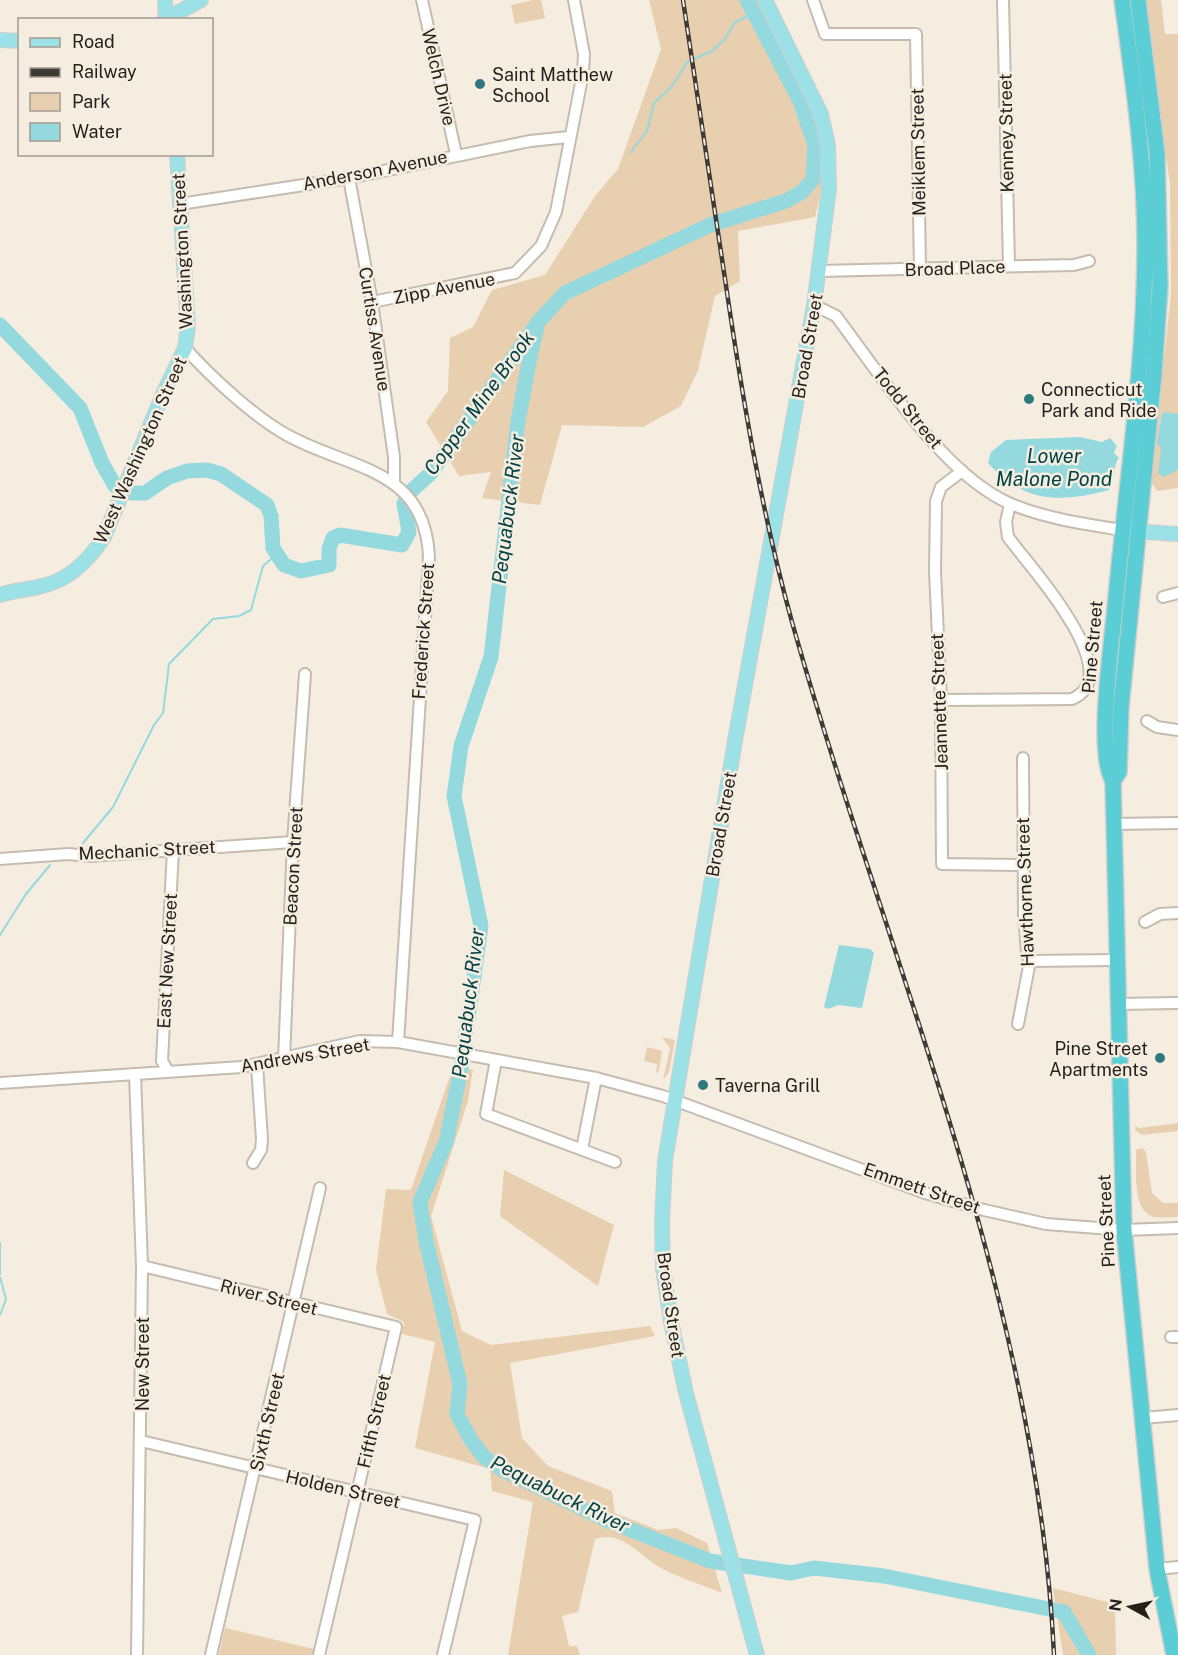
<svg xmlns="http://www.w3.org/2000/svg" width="1178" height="1655" font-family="'Public Sans',sans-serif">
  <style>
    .green { fill: #e7cfaf }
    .water { fill: #94d9de }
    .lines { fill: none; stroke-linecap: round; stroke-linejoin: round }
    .stream { stroke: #94d9de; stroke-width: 2 }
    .river { stroke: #94d9de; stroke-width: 15 }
    .minor-casing { stroke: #c5bcb0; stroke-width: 14 }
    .major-casing { stroke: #cfcecd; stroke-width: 16 }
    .highway-casing { stroke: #cfcecd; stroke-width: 18 }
    .minor { stroke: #fff; stroke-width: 10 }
    .major { stroke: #9ce1e6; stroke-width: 14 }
    .highway { stroke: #5acdd5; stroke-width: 15 }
    .rail-casing { stroke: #3f3a35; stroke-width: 4.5 }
    .rail { stroke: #f6ede1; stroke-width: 2; stroke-dasharray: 7; stroke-linecap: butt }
    .poi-dot { fill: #2f787e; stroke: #f6ede1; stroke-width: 2 }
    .labels { text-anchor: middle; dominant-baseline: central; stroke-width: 5; stroke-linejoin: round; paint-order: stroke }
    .poi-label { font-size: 18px; fill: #231f1b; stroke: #f6ede1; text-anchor: start }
    .street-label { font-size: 18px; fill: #231f1b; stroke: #f6ede1 }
    .water-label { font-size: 20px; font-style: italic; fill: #004246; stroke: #f6ede1 }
  </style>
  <rect width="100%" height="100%" fill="#f6ede1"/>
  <g class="green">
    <path d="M 533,0 L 541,0 L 545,18 L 515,24 L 511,5 Z"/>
    <path d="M 649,0 L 762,0 L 799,78 L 823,185 L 815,217 L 738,231 L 740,281 L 715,296 L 698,370 L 681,406 L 643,427 L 562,425 L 540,505 L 482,498 L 491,472 L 459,476 L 426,422 L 448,391 L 450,338 L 473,327 L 492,290 L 545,275 L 595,196 L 618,169 L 661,49 Z"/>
    <path d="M 1146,0 L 1161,0 L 1165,34 L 1178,34 L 1178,488 L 1157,491 L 1151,482 L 1171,293 L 1170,185 Z"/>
    <path d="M 662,1037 L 675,1040 L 669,1072 L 663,1080 L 670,1048 Z"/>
    <path d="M 647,1047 L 662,1051 L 659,1071 L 656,1073 L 657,1064 L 644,1061 Z"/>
    <path d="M 473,1069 L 468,1101 L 431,1216 L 462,1331 L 491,1345 L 650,1326 L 655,1336 L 510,1363 L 522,1438 L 548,1466 L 612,1491 L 615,1513 L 658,1530 L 676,1528 L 707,1543 L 722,1593 C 701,1584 675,1577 656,1565 C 638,1553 620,1530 595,1539 L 578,1612 L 562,1616 L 569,1646 L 577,1646 L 580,1655 L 508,1655 L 533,1502 L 492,1491 L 490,1469 L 415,1448 L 435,1342 L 402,1334 L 404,1322 L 387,1314 L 376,1270 L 386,1189 L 411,1190 L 452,1070 Z"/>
    <path d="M 1178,1123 L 1178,1131 L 1142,1135 L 1135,1130 L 1135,1126 L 1139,1128 Z"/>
    <path d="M 1142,1148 L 1146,1152 L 1152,1193 L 1163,1203 L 1178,1203 L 1178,1217 C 1170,1217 1161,1218 1154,1217 C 1131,1211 1137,1168 1136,1150 Z"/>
    <path d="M 504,1170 L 614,1225 L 598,1286 L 500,1216 Z"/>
    <path d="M 1053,1588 L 1115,1604 L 1116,1655 L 1063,1655 Z"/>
    <path d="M 225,1628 L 314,1649 L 312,1655 L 219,1655 Z"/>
  </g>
  <g class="water">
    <path d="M 1165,412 L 1178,414 L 1178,470 L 1164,477 L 1158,473 L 1161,448 L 1157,443 L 1162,414 Z"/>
    <path d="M 1080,437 L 1102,442 L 1110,438 L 1117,446 L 1114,453 L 1119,458 C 1112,467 1116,479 1109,490 C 1060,503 1024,503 988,463 L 991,452 L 1006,440 Z"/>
    <path d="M 839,945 L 870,949 L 874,953 L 862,1008 L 838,1005 L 828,1009 L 824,1007 Z"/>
  </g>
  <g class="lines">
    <g class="stream">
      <path d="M 630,153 L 647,131 L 654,103 L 673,85 L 687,62 L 712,51 L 724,40 L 735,22 L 754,13"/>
      <path d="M 83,843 L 113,807 L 154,725 L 163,713 L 169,664 L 213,619 L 239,616 L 251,610 L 263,566 L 277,554"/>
      <path d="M 0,935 L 26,894 L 50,865"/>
      <path d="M 0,1243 L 0,1274"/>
      <path d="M 0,1277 L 6,1299 L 0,1315"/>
    </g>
    <g class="river">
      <path d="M 747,0 L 800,101 L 815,145 L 813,179 L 802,192 L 786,201 L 710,225 L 565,293 L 538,322 L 531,352 L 518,421 L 491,657 L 461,746 L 454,796 L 481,926 L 461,1069 L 446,1142 L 420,1202 L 426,1241 L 460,1384 L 457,1414 L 471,1440 L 484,1457 L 505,1471 L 606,1520 L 710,1561 L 791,1573 L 814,1568 L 884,1576 L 1064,1612 L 1089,1655"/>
      <path d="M 0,325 L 80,408 L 102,463 L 115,486 L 131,493 L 145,493 L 167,478 L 187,471 L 207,470 L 221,474 L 267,505 L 271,516 L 273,548 L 284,565 L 301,571 L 329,565 L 329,549 L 333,538 L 340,535 L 402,545 L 409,532 L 404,504 L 409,493 L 431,473 L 534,328"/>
    </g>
    <defs>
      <g id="minor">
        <path d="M 422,0 L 456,154"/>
        <path d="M 813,0 L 825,34 L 916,34 L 920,270"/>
        <path d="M 1003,0 L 1009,266"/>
        <path d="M 349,178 L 372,302 L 394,457 L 394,482"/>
        <path d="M 180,204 L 349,178 L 530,141 L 569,137"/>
        <path d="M 820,271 L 1074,265 L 1089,261"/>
        <path d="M 372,302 L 515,273 L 541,246 L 556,212 L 583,73 L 584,54 L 574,0"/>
        <path d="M 814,305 L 836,316 C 880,374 944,476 1011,504 C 1047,519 1085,524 1122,530"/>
        <path d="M 185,348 C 210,376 254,417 287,435 C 350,470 425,467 429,557 L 398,1042"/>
        <path d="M 962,471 L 941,487 L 936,501 L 935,572 L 941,700 L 942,864 L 1023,865"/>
        <path d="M 1163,597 L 1178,593"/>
        <path d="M 941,700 L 1072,699 C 1130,674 1028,565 1008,537 L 1006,522 L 1010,504"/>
        <path d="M 1147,721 L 1157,727 L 1178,730"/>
        <path d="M 1114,824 L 1178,823"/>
        <path d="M 0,859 L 68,854 L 91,856 L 293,842"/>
        <path d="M 1145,922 L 1160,914 L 1178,913"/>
        <path d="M 1030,961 L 1116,960"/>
        <path d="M 1117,1004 L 1178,1003"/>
        <path d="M 1018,1024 L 1030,961 L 1027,954 L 1024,914 L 1023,758"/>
        <path d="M 284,1059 L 293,842 L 305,674"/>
        <path d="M 496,1060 L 486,1114 L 615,1162"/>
        <path d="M 168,1071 L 162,1061 L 173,850"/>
        <path d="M 135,1074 L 142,1266 L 137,1655"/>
        <path d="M 0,1083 L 242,1067 L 360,1041 L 398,1042 L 596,1078 L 663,1096 L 925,1193 L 984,1210 L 1046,1224 L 1124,1230 L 1178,1228"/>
        <path d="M 582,1149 L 596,1078"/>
        <path d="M 253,1163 L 261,1150 L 262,1139 L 257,1065"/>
        <path d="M 142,1266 L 396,1327 L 319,1655"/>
        <path d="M 1171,1337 L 1178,1337"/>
        <path d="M 1143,1418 L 1178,1415"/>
        <path d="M 141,1441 L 475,1520 L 443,1655"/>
        <path d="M 1157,1569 L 1178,1567"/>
        <path d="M 211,1655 L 320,1188"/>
      </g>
      <g id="major">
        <path d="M 165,0 L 166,20"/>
        <path d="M 164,20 L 201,0"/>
        <path d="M 0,40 L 20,41"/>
        <path d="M 1129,531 L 1178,534"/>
        <path d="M 0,595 C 14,590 28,590 42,586 C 70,580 89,560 104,537 L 164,392 L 185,348 L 188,327 L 177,154"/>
        <path d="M 757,1655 L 686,1393 L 671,1322 L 663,1268 L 662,1222 L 665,1161 L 736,735 L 814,305 L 829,189 L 828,145 L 821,114 L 765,0"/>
      </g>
      <g id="highway">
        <path d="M 1138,0 L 1157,153 L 1160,287 L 1154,374 L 1121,707 L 1119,772 L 1113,781 L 1124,1230 L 1157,1569 L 1174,1655"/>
        <path d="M 1113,781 C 1095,752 1113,636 1116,597 C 1127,480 1145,362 1145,244 C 1145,162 1133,81 1122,0"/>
      </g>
    </defs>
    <use href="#minor" class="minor-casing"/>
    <use href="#major" class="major-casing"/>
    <use href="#highway" class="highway-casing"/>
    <use href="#minor" class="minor"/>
    <use href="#major" class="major"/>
    <use href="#highway" class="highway"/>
    <defs>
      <path id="rail" d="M 683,0 C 697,93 711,186 725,279 C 742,395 761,510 792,622 C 888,963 1037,1297 1054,1655"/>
    </defs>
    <use href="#rail" class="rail-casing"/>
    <use href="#rail" class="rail"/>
  </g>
  <g class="poi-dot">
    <circle cx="480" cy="84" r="6"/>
    <circle cx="1029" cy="399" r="6"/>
    <circle cx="1160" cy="1058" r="6"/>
    <circle cx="703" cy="1085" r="6"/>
  </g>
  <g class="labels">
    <g class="poi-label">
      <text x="492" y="74">Saint Matthew<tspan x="492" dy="21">School</tspan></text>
      <text x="1041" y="389">Connecticut<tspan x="1041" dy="21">Park and Ride</tspan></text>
      <text x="1148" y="1048" text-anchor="end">Pine Street<tspan x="1148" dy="21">Apartments</tspan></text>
      <text x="715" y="1085">Taverna Grill</text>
    </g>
    <g class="street-label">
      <text transform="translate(439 77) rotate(77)">Welch Drive</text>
      <text transform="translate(1006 133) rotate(-91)">Kenney Street</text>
      <text transform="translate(918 152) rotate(-91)">Meiklem Street</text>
      <text transform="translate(375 170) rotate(-11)">Anderson Avenue</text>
      <text transform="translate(182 251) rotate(-93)">Washington Street</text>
      <text transform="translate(955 268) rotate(-2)">Broad Place</text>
      <text transform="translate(444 288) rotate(-11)">Zipp Avenue</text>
      <text transform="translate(375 329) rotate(81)">Curtiss Avenue</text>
      <text transform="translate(807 346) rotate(-80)">Broad Street</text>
      <text transform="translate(908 408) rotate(51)">Todd Street</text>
      <text transform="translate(140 450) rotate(-66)">West Washington Street</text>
      <text transform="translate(423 631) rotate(-86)">Frederick Street</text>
      <text transform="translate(1092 647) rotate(-85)">Pine Street</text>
      <text transform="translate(939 702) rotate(-92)">Jeannette Street</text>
      <text transform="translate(721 824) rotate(-80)">Broad Street</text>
      <text transform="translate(147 850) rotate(-3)">Mechanic Street</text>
      <text transform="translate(293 866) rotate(-87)">Beacon Street</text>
      <text transform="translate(1025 892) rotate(-92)">Hawthorne Street</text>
      <text transform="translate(167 961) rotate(-87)">East New Street</text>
      <text transform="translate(305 1055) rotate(-10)">Andrews Street</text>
      <text transform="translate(922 1188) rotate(19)">Emmett Street</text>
      <text transform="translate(1106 1221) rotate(-93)">Pine Street</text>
      <text transform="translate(269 1297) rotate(14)">River Street</text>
      <text transform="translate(671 1305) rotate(82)">Broad Street</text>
      <text transform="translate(142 1364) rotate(-90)">New Street</text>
      <text transform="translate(374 1421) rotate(-77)">Fifth Street</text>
      <text transform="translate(267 1422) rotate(-77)">Sixth Street</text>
      <text transform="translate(343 1489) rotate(13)">Holden Street</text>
    </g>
    <g class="water-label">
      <text transform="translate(479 403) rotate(-54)">Copper Mine Brook</text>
      <text x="1054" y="456">Lower<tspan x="1054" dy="23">Malone Pond</tspan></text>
      <text transform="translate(508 509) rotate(-83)">Pequabuck River</text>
      <text transform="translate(468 1003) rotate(-83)">Pequabuck River</text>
      <text transform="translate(560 1494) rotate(26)">Pequabuck River</text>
    </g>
  </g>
  <rect x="18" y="18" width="195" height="138" fill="#f6ede1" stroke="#a29b92" stroke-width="1.5"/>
  <rect x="30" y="38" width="30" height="9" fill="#9ce1e6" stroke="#a29b92" stroke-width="1.5"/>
  <text x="72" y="48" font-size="18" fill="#231f1b">Road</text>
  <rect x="30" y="68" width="30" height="9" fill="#3f3a35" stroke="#a29b92" stroke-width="1.5"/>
  <text x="72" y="78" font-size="18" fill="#231f1b">Railway</text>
  <rect x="30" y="93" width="30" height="18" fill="#e7cfaf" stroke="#a29b92" stroke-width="1.5"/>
  <text x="72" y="108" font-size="18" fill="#231f1b">Park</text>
  <rect x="30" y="123" width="30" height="18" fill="#94d9de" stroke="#a29b92" stroke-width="1.5"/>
  <text x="72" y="138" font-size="18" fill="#231f1b">Water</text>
  <g transform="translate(1130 1607) rotate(278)" stroke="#f6ede1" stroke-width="4.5" paint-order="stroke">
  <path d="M0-4.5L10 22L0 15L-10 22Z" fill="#231f1b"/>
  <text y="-9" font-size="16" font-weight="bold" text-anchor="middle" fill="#231f1b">N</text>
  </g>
</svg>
